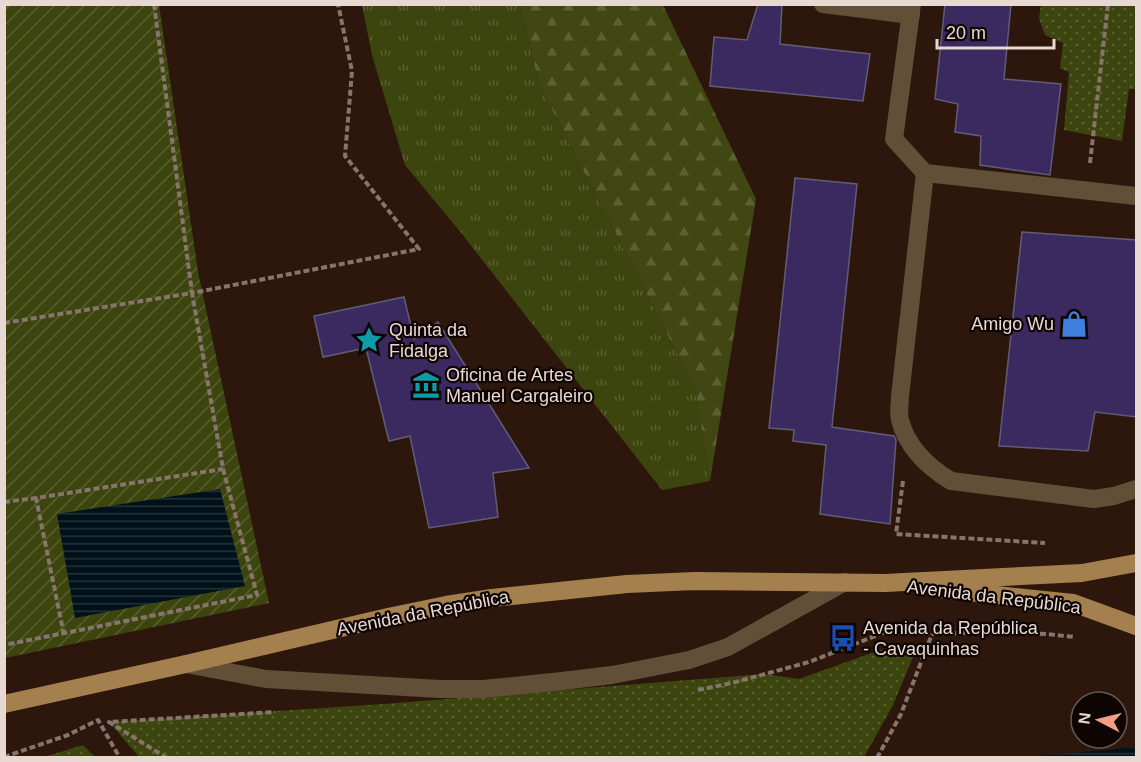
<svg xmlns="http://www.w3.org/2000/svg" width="1141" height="762" font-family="Arial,sans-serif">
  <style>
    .grass { fill: url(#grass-tufts) }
    .forest { fill: url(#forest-firs) }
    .park { fill: url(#park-dots) }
    .garden { fill: url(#garden-furrows) }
    .water { fill: url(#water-rules) }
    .building { fill: #3a2a60; stroke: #615c75; stroke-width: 1.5 }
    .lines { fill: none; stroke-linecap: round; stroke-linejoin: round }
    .path { stroke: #87746c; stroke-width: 4; stroke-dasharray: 6 3; stroke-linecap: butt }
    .minor { stroke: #614f38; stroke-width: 18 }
    .major { stroke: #a5804f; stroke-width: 18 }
    .labels { text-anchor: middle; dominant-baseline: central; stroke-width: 4.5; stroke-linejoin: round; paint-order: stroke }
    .poi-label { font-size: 18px; fill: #e8d8d2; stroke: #0e0503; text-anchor: start }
    .street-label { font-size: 18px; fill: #e8d8d2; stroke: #0e0503 }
  </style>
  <defs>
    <pattern id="grass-tufts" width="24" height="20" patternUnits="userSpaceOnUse" patternTransform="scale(1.5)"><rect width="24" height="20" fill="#3d450e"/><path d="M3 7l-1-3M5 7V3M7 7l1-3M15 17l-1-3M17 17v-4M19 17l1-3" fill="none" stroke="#595f30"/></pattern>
    <pattern id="forest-firs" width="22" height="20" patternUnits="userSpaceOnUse" patternTransform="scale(1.5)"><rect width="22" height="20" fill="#404712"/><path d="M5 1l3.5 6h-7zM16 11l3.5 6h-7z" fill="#5c6134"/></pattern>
    <pattern id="park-dots" width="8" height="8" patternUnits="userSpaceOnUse" patternTransform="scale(1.5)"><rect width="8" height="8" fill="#3d450e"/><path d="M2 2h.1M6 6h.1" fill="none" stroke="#595f30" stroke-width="1.8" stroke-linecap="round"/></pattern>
    <pattern id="garden-furrows" width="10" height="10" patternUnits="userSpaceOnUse" patternTransform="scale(1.5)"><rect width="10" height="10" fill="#3d450e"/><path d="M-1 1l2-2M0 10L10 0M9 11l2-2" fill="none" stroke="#595f30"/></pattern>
    <pattern id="water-rules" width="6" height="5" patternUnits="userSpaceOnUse" patternTransform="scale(1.5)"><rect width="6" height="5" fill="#00111a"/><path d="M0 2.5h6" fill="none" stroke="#25333a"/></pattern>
  </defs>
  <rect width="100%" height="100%" fill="#2d170d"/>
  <path class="grass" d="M 362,5 L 520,5 L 539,84 L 695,388 L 710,481 L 662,490 L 462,234 L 405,165 L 372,55 Z"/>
  <path class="forest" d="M 520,5 L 663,5 L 756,199 L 710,481 L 695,388 L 539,84 Z"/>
  <g class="park">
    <path d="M 1041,5 L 1136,5 L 1136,89 L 1129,89 L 1122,141 L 1064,130 L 1069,72 L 1060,68 L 1063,43 L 1045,35 L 1039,18 Z"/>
    <path d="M 897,644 L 907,655 L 913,657 L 893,705 L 864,757 L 140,758 L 109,722 L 384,704 L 765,674 L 799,679 Z"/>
    <path d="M 83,745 L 95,757 L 44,757 Z"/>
  </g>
  <path class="garden" d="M 5,5 L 159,5 L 198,272 L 269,603 L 5,658 Z"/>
  <g class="water">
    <path d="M 220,489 L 245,586 L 75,618 L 57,514 Z"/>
    <path d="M 1128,748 L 1136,749 L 1136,757 L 1027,757 Z"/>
  </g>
  <g class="building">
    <path d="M 758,4 L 782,4 L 780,44 L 870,54 L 863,101 L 710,86 L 714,37 L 747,40 Z"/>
    <path d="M 945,4 L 1011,4 L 1004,79 L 1061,84 L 1050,175 L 980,165 L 981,136 L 955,132 L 958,104 L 935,99 Z"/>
    <path d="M 795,178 L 857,184 L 832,427 L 894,436 L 896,440 L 890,524 L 820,514 L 826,445 L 793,441 L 794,430 L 769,428 Z"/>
    <path d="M 1022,232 L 1137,240 L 1137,417 L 1095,412 L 1088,451 L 999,446 Z"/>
    <path d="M 404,297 L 414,339 L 438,322 L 529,468 L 493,473 L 498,517 L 429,528 L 410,436 L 389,441 L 366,348 L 323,357 L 314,316 Z"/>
  </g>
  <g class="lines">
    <g class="path">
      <path d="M 154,4 L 192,293 L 419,249 L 345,156 L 352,71 L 338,4"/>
      <path d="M 1090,163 L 1108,4"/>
      <path d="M 4,323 L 192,293 L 223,469 L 257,595 L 4,645"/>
      <path d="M 903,481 L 896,534 L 1045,543"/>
      <path d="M 4,502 L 36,498"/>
      <path d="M 64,635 L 36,498 L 223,469"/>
      <path d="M 698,690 L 732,683 L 809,662 L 883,633 L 932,634 L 1003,632 L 1047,634 L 1074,637"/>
      <path d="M 4,757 L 68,735 L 98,720 L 120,758"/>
      <path d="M 167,758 L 109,722 L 275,712"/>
      <path d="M 877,758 L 901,714 L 932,634"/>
    </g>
    <g class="minor">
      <path d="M 823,4 L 911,15"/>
      <path d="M 912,4 L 894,139 L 925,173 L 1136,196"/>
      <path d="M 925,173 L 900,396 C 900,403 898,413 900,420 C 907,447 928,467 951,481 L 1094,499 L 1114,496 L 1136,489"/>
      <path d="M 186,664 L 266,679 L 440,689 L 483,689 L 562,681 L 612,675 L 689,660 L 728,647 L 845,582"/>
    </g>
    <g class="major">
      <path d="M 940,589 L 1073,603 L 1136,626"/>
      <path d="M 4,704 L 186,664 L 388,617 L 446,605 L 492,598 L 627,584 L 695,581 L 885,583 L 1082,573 L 1136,563"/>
    </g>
  </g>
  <defs>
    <symbol id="shop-bare" viewBox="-9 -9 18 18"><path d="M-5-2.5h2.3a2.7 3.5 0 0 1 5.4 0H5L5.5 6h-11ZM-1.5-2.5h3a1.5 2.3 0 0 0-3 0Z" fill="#3f7fe0" stroke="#0e0503" stroke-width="2.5" paint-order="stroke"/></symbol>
    <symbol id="sight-bare" viewBox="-9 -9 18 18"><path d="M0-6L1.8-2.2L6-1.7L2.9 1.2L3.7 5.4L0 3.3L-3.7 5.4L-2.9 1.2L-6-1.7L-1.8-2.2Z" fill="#0f9aa8" stroke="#0e0503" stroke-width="2.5" paint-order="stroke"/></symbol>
    <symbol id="museum-bare" viewBox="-9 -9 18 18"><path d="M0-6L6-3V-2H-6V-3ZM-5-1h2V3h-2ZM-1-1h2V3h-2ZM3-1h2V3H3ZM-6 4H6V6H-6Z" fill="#0f9aa8" stroke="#0e0503" stroke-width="2.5" paint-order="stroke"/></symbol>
    <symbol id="bus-bare" viewBox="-9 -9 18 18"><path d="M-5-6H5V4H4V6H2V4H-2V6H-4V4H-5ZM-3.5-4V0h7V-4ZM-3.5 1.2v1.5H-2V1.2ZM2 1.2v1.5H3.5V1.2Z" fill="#1a4fb4" stroke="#0e0503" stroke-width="2.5" paint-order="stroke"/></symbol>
  </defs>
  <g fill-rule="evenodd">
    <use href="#shop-bare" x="1055" y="305" width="38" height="38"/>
    <use href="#sight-bare" x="350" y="321" width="38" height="38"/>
    <use href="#museum-bare" x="407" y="366" width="38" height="38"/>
    <use href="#bus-bare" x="824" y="619" width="38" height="38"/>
  </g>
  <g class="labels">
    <g class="poi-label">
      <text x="1054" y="324" text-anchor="end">Amigo Wu</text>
      <text x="389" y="330">Quinta da<tspan x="389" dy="21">Fidalga</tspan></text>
      <text x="446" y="375">Oficina de Artes<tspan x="446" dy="21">Manuel Cargaleiro</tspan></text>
      <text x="863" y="628">Avenida da República<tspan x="863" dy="21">- Cavaquinhas</tspan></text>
    </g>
    <g class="street-label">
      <text transform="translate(994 597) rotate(7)">Avenida da República</text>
      <text transform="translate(423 613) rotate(-11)">Avenida da República</text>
    </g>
  </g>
  <rect width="1141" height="762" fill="none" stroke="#e8d8d2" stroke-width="12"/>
  <g transform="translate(1099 720) rotate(277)"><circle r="28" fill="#0e0503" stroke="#655956" stroke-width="1.5"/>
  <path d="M0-4.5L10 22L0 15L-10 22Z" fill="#f39f84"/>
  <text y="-9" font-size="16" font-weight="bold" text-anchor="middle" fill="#e8d8d2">N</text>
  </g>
  <path d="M937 39v9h117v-9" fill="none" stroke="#e8d8d2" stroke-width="3"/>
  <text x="946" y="39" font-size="18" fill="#e8d8d2" stroke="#0e0503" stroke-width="4.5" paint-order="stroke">20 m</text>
</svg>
